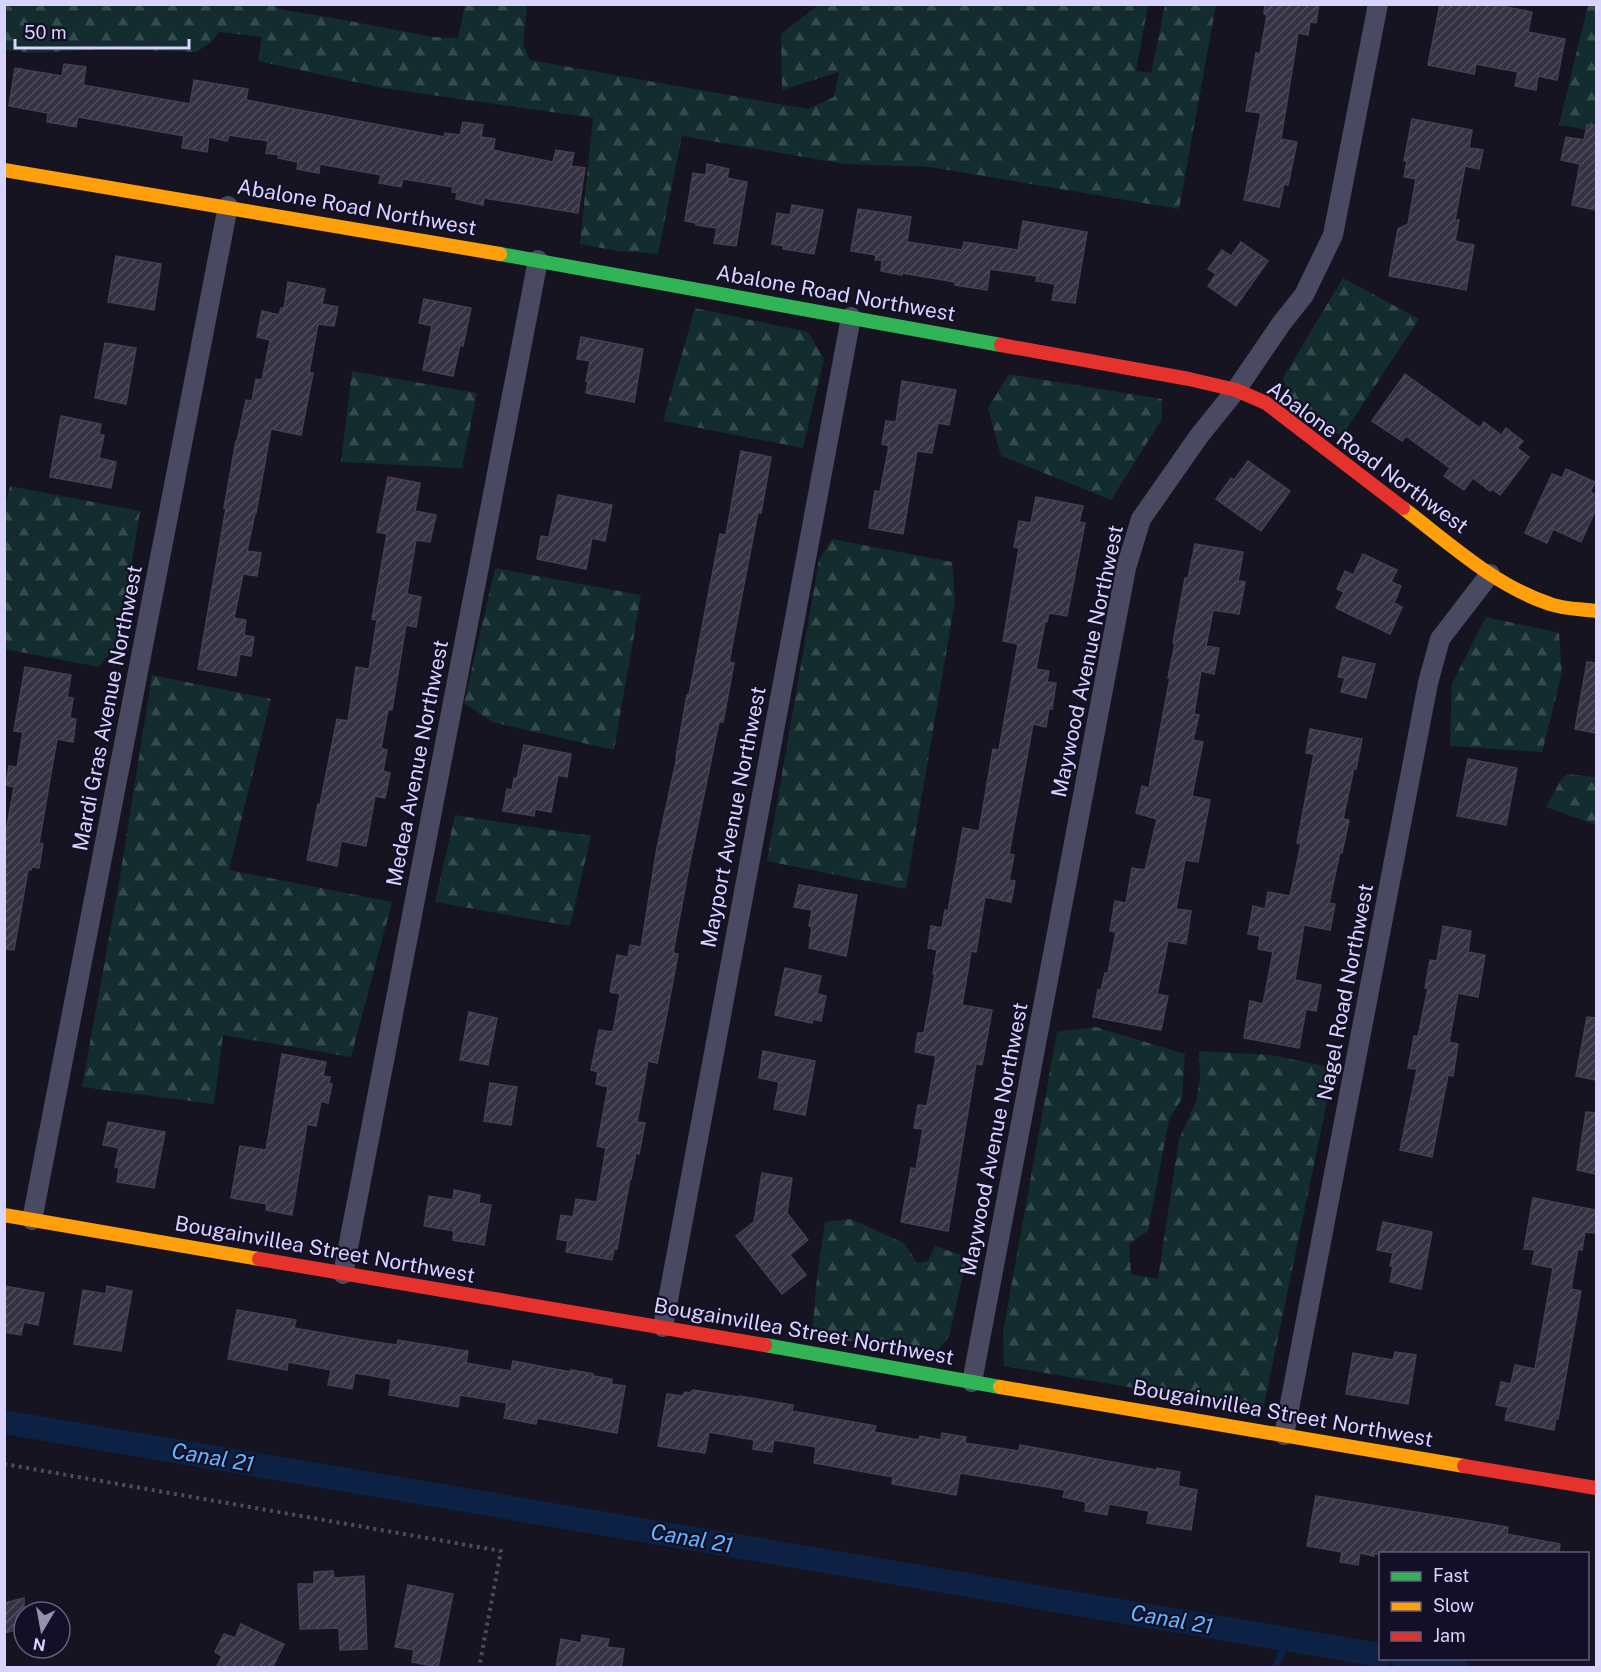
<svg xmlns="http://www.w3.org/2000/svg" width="1601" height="1672" font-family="'Public Sans',sans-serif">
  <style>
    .forest { fill: url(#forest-firs) }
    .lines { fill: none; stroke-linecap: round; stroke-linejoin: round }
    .stream { stroke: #0d2144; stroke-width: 7 }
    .canal { stroke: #0d2144; stroke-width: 24 }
    .building { fill: url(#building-hatch); stroke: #433f54; stroke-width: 1.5 }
    .path { stroke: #44505f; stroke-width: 4; stroke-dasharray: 3 4.5; stroke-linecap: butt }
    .street { stroke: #4a4962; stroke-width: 20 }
    .fast { stroke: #30b455; stroke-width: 14 }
    .slow { stroke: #ff9f0a; stroke-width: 14 }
    .jam { stroke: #e5322d; stroke-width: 14 }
    .labels { text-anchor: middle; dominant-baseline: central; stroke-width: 4.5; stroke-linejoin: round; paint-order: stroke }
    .street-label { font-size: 21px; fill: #d9d4ff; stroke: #130f26 }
    .water-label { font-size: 22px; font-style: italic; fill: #62b6ff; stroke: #130f26 }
  </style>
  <defs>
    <pattern id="forest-firs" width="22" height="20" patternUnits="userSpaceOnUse" patternTransform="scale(1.5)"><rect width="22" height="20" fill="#132c2d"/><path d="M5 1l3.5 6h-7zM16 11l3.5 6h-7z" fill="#354a4c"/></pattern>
    <pattern id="building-hatch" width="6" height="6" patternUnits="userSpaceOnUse" patternTransform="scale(1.5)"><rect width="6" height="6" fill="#343243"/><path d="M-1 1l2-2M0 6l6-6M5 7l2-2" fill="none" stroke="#514f5f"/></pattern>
  </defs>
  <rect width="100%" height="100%" fill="#161421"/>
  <g class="forest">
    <path d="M 4,5 L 275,5 L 279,9 L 339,19 L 433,37 L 458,38 L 465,5 L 527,5 L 523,45 L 530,60 L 808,109 L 834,97 L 839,72 L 782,90 L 781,34 L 818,5 L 1148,5 L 1136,71 L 1151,73 L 1165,5 L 1216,5 L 1179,209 L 930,167 L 844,164 L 682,136 L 658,254 L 618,251 L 580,244 L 593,118 L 383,88 L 258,61 L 262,37 L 219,32 L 209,44 L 196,52 L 105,49 L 35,53 L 5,50 Z"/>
    <path d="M 1588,5 L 1596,5 L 1596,131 L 1559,125 Z"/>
    <path d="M 1343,278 L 1419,319 L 1342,436 L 1291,409 L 1283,378 Z"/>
    <path d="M 695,308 L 808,332 L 824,359 L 803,448 L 663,421 Z"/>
    <path d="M 352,371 L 477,393 L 462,468 L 341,462 Z"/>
    <path d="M 1009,374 L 1162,399 L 1162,419 L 1111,500 L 1001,456 L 988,408 Z"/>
    <path d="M 10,486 L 140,511 L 119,642 L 99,667 L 5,649 L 4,509 Z"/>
    <path d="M 832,539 L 952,562 L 955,601 L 906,889 L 767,861 L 819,560 Z"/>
    <path d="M 495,568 L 641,595 L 614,750 L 492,722 L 464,703 Z"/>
    <path d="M 1486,617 L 1559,633 L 1562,673 L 1542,752 L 1450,746 L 1452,683 Z"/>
    <path d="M 152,675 L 271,699 L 229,870 L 392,902 L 351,1057 L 223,1035 L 214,1104 L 82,1087 L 121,871 Z"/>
    <path d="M 1567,774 L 1596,777 L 1596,825 L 1546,807 L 1562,778 Z"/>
    <path d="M 455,815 L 591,836 L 570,926 L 435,902 Z"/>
    <path d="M 1096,1027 L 1185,1054 L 1182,1098 L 1169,1120 L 1148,1231 L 1129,1244 L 1131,1274 L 1158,1279 L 1179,1139 L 1196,1102 L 1200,1078 L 1199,1051 L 1271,1055 L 1334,1068 L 1263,1410 L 1004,1366 L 1003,1332 L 1057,1032 Z"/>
    <path d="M 851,1219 L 904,1243 L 917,1263 L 928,1261 L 935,1246 L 967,1257 L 949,1337 L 938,1350 L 812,1337 L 816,1286 L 825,1222 Z"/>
  </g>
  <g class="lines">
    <path class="stream" d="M 1275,1668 L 1288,1639"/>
    <g class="canal">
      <path d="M 4,1422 L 1380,1655"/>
      <path d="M 1403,1658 L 1456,1668"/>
    </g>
  </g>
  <g class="building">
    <path d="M 1265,4 L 1319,4 L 1316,23 L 1310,22 L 1308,35 L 1298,33 L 1281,139 L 1297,142 L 1288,185 L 1284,184 L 1279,207 L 1244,200 L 1261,113 L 1246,111 L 1256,53 L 1260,54 L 1267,15 L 1264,14 Z"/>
    <path d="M 1440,4 L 1490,4 L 1532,12 L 1528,32 L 1565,39 L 1557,80 L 1538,76 L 1536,90 L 1515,86 L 1518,72 L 1476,64 L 1474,74 L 1428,65 Z"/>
    <path d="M 64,64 L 86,67 L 83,85 L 190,104 L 194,80 L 248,89 L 246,100 L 444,137 L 445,133 L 460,135 L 463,122 L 483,125 L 481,137 L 495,139 L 493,150 L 553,162 L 556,150 L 574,153 L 571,166 L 585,168 L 578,213 L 484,198 L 483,205 L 456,199 L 457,193 L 452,192 L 453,187 L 403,179 L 401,187 L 379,183 L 381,175 L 320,164 L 319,173 L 297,169 L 298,162 L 278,158 L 279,155 L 266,153 L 268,141 L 229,135 L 227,141 L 209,137 L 207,152 L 182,148 L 184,136 L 78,117 L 76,127 L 47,122 L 48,113 L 9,106 L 15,68 L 62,76 Z"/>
    <path d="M 1412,119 L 1472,130 L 1469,148 L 1483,150 L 1479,169 L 1465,166 L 1455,220 L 1459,220 L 1455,241 L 1474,245 L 1466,290 L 1389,276 L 1398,229 L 1408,224 L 1416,179 L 1404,177 L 1407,161 L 1404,161 Z"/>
    <path d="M 1587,125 L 1596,126 L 1596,210 L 1572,205 L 1580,164 L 1561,160 L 1566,137 L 1584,140 Z"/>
    <path d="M 707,164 L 729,169 L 727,178 L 747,182 L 736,246 L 714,243 L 717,228 L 696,225 L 696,223 L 685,221 L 693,173 L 706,175 Z"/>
    <path d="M 792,205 L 823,210 L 814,254 L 783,249 L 784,246 L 772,244 L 777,213 L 790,215 Z"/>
    <path d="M 858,209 L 911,217 L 907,242 L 962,250 L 964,242 L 1018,250 L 1023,221 L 1087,232 L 1075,303 L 1052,300 L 1055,284 L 1036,281 L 1037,276 L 990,269 L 987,290 L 955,285 L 955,282 L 902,273 L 902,275 L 881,271 L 882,260 L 875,260 L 876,255 L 851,251 Z"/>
    <path d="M 1241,242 L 1268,261 L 1236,306 L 1208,286 L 1216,274 L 1208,269 L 1222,250 L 1231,256 Z"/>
    <path d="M 116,256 L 161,264 L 154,310 L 108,302 Z"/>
    <path d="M 288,282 L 325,289 L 322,304 L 338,307 L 334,326 L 318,324 L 309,373 L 313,373 L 301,435 L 271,429 L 256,513 L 255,513 L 247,551 L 261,553 L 257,576 L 243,574 L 234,618 L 246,620 L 244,635 L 254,637 L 251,656 L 240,654 L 236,676 L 198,669 L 226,508 L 224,508 L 236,441 L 237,441 L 246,400 L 252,401 L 256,379 L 262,380 L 270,340 L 257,337 L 262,311 L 279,315 L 281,308 L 284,308 Z"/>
    <path d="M 424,299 L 471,308 L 463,346 L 460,345 L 453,376 L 423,370 L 432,326 L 419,323 Z"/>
    <path d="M 581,337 L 643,349 L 634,402 L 586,393 L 588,382 L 586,381 L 590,361 L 577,359 Z"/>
    <path d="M 105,343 L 136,348 L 126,404 L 95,398 Z"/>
    <path d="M 1405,374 L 1480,428 L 1484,422 L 1501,435 L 1506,428 L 1523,441 L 1517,448 L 1529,457 L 1500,495 L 1492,489 L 1490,491 L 1473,478 L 1464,490 L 1444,476 L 1450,468 L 1406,436 L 1402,441 L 1372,421 Z"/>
    <path d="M 902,381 L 956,390 L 949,425 L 938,423 L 932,453 L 917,451 L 903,534 L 869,528 L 875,491 L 880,492 L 889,446 L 882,444 L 886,421 L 896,422 Z"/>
    <path d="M 61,416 L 101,424 L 99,435 L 104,435 L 99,458 L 116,462 L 111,488 L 50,477 Z"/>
    <path d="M 741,451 L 771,457 L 761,513 L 758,512 L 729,662 L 734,663 L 723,722 L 719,722 L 689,867 L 673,953 L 678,954 L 667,1013 L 657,1063 L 648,1061 L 637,1122 L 645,1123 L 639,1154 L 636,1153 L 631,1179 L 630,1179 L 617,1249 L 614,1249 L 612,1260 L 566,1252 L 568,1241 L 557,1239 L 561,1215 L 573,1217 L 576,1199 L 597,1202 L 606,1148 L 597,1146 L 608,1087 L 596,1084 L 598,1072 L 591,1070 L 599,1030 L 613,1032 L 620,994 L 610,992 L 617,955 L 628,957 L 630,945 L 641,947 L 657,848 L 677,757 L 676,757 L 687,695 L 689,695 L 720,534 L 726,535 Z"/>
    <path d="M 1248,461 L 1290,491 L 1261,531 L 1216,499 L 1231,478 L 1234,480 Z"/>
    <path d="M 1566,469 L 1595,482 L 1590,492 L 1596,495 L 1596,509 L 1581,542 L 1553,529 L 1547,543 L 1525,533 L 1552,474 L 1562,478 Z"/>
    <path d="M 388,477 L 420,483 L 415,511 L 436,515 L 430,542 L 416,540 L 407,594 L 421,597 L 416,627 L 406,625 L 392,710 L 388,710 L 381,748 L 387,750 L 383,771 L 390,773 L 385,798 L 375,796 L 366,846 L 341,841 L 337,866 L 307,860 L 318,804 L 320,805 L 337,719 L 348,721 L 356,667 L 369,669 L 377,620 L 372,619 L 387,534 L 377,532 Z"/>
    <path d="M 558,495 L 612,505 L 605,541 L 592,538 L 586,569 L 537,559 L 541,536 L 549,537 Z"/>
    <path d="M 1036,497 L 1083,506 L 1079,522 L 1085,523 L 1067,616 L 1049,613 L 1047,622 L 1045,622 L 1036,669 L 1049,671 L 1047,682 L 1056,683 L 1052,709 L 1049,708 L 1046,727 L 1033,724 L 1009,854 L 1014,855 L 1009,880 L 1015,881 L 1011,902 L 985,897 L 976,952 L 971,951 L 968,970 L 962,1005 L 992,1010 L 982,1065 L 976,1064 L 948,1231 L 901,1222 L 911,1168 L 916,1169 L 923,1129 L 914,1128 L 918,1105 L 927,1106 L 936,1056 L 915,1052 L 918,1033 L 924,1033 L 935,974 L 933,974 L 937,950 L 928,948 L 931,926 L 942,928 L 945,910 L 948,911 L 963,828 L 979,831 L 993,749 L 999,750 L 1018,644 L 1003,641 L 1019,548 L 1014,547 L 1019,521 L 1031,523 Z"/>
    <path d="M 1195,544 L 1243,552 L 1238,581 L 1245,582 L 1239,614 L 1213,610 L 1206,646 L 1219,648 L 1214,674 L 1201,671 L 1194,714 L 1199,715 L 1193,740 L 1203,742 L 1192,796 L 1210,800 L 1198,862 L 1185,860 L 1176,909 L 1191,911 L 1186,944 L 1168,941 L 1157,994 L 1168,996 L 1161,1030 L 1093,1017 L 1098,990 L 1101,990 L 1105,973 L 1108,973 L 1116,932 L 1110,931 L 1115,901 L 1126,903 L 1132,868 L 1145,870 L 1157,819 L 1136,813 L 1142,786 L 1149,788 L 1170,678 L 1168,678 L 1175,643 L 1173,643 L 1185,578 L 1188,578 Z"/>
    <path d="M 1363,554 L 1397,570 L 1391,582 L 1401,586 L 1394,603 L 1402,607 L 1390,634 L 1336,608 L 1344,592 L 1337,589 L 1345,571 L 1353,575 Z"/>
    <path d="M 1343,657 L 1375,664 L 1366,698 L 1341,692 L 1345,678 L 1338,677 Z"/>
    <path d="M 1587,662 L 1596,663 L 1596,733 L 1575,729 Z"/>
    <path d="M 25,667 L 71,675 L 67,697 L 73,698 L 70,718 L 76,719 L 73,742 L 57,739 L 39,843 L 43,844 L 39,868 L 32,867 L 31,870 L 28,870 L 14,950 L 4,949 L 4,843 L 14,787 L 6,785 L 9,766 L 17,767 L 23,732 L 14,731 Z"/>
    <path d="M 1310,729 L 1362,739 L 1356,769 L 1354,768 L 1343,819 L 1349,820 L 1342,853 L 1340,852 L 1329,903 L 1335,904 L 1330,930 L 1304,925 L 1295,980 L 1321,985 L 1316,1011 L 1306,1009 L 1299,1048 L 1244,1038 L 1250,1001 L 1263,1004 L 1273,952 L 1258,949 L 1260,936 L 1248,934 L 1253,906 L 1265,909 L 1268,892 L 1290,896 L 1301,844 L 1297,843 L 1314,754 L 1306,753 Z"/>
    <path d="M 524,745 L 571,754 L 567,777 L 558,775 L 551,812 L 535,809 L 534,816 L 503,811 L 507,789 L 512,790 L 514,778 L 517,778 Z"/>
    <path d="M 1468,759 L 1517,768 L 1506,825 L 1457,816 Z"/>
    <path d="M 799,885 L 857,895 L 846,956 L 809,948 L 812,927 L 809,926 L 812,910 L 794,907 Z"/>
    <path d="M 1443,926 L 1471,931 L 1468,952 L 1485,955 L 1478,997 L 1458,993 L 1449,1042 L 1458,1044 L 1453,1076 L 1448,1075 L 1432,1157 L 1400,1150 L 1417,1069 L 1408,1068 L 1414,1036 L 1418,1036 L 1428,988 L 1425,988 L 1430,960 L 1437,961 Z"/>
    <path d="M 785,968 L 821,976 L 817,994 L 826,996 L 821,1021 L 813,1019 L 812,1023 L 775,1015 Z"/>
    <path d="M 469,1012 L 497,1018 L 488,1065 L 460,1060 Z"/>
    <path d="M 1587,1017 L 1596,1018 L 1596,1080 L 1576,1076 Z"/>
    <path d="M 763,1051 L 815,1061 L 805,1115 L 774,1109 L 779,1082 L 759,1078 Z"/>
    <path d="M 282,1054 L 326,1062 L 323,1076 L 330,1077 L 329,1083 L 332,1084 L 328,1103 L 321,1101 L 316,1126 L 307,1124 L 292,1215 L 266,1210 L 267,1204 L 231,1198 L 240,1146 L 266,1150 Z"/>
    <path d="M 490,1083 L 517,1087 L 511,1125 L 484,1121 Z"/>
    <path d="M 1586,1112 L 1596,1113 L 1596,1174 L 1577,1170 Z"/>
    <path d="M 108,1122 L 165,1132 L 154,1188 L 117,1182 L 119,1168 L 115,1167 L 119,1148 L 103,1145 Z"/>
    <path d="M 762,1173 L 792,1178 L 787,1213 L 808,1240 L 790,1255 L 806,1275 L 782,1294 L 736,1236 L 754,1222 Z"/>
    <path d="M 454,1190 L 480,1195 L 479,1203 L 491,1205 L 484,1245 L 453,1240 L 454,1231 L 424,1226 L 429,1196 L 453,1200 Z"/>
    <path d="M 1533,1198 L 1596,1210 L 1596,1223 L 1594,1233 L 1585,1232 L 1582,1250 L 1578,1249 L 1571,1289 L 1581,1291 L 1558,1419 L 1556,1418 L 1554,1430 L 1505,1420 L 1508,1407 L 1496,1405 L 1501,1382 L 1511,1384 L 1515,1365 L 1535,1369 L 1553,1268 L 1532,1264 L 1535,1250 L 1524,1249 Z"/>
    <path d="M 1383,1222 L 1432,1232 L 1421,1289 L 1390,1282 L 1393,1266 L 1390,1266 L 1393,1253 L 1377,1250 Z"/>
    <path d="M 4,1286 L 44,1293 L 38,1325 L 24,1322 L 21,1335 L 4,1332 Z"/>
    <path d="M 107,1286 L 132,1291 L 121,1351 L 74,1344 L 83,1290 L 106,1294 Z"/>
    <path d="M 237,1310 L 296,1320 L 294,1328 L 368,1341 L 397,1345 L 398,1340 L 468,1351 L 466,1363 L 511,1371 L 513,1361 L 571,1372 L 571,1370 L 593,1374 L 593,1376 L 612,1379 L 611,1384 L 625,1386 L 617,1433 L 537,1418 L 536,1424 L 504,1418 L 507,1403 L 460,1395 L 458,1407 L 389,1395 L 391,1379 L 355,1373 L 352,1389 L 328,1385 L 331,1370 L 288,1362 L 287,1370 L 228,1359 Z"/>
    <path d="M 1395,1352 L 1416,1355 L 1408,1404 L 1346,1394 L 1353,1353 L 1393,1360 Z"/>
    <path d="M 693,1390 L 739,1397 L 739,1396 L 793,1405 L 792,1411 L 876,1426 L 874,1432 L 919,1440 L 920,1436 L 941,1440 L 942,1433 L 966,1437 L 965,1443 L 1019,1451 L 1020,1445 L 1156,1470 L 1157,1468 L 1180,1472 L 1178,1486 L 1197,1490 L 1191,1530 L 1147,1523 L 1149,1511 L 1109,1504 L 1107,1515 L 1085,1511 L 1086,1502 L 1063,1497 L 1065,1490 L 960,1473 L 956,1495 L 892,1484 L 893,1477 L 814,1463 L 816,1447 L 774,1440 L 772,1452 L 753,1449 L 754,1440 L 709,1432 L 705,1453 L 658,1446 L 667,1394 L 682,1396 L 685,1392 L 690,1393 Z"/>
    <path d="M 1316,1496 L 1508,1527 L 1507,1534 L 1560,1544 L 1559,1554 L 1374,1554 L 1374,1556 L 1360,1553 L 1358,1565 L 1340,1562 L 1342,1552 L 1307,1546 Z"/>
    <path d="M 333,1571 L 334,1578 L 364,1576 L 367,1649 L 340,1650 L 339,1628 L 300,1629 L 298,1584 L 314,1584 L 314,1572 Z"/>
    <path d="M 408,1585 L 453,1594 L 438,1667 L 412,1662 L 414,1650 L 395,1647 Z"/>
    <path d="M 24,1598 L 24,1628 L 4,1633 L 4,1603 Z"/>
    <path d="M 241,1624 L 284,1644 L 272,1668 L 216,1668 L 222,1656 L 215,1652 L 224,1634 L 235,1638 Z"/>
    <path d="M 582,1635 L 609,1639 L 607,1647 L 624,1649 L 621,1668 L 556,1668 L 561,1639 L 581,1643 Z"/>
  </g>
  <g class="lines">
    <path class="path" d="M 4,1464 L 501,1551 L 479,1668"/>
    <g class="street">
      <path d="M 32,1220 L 228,206"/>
      <path d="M 343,1274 L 538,260"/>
      <path d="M 663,1327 L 851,317"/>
      <path d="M 972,1382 L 1126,568 L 1141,519 L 1199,436 L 1236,390 L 1281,324 L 1304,295 L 1333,235 L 1378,4"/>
      <path d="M 1284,1435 L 1428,683 L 1440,639 L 1490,574"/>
    </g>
    <g class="fast">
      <path d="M 500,254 L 1001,345"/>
      <path d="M 765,1345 L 1000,1387"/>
    </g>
    <g class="slow">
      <path d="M 4,170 L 500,254"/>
      <path d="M 1403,508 C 1449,543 1495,586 1550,604 C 1564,609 1581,609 1596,611"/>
      <path d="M 4,1215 L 259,1259"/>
      <path d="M 1000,1387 L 1464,1466"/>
    </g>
    <g class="jam">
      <path d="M 1001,345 L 1189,379 L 1236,390 L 1266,403 L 1403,508"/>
      <path d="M 259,1259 L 765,1345"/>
      <path d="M 1464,1466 L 1596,1488"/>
    </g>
  </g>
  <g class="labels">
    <g class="street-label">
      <text transform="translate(357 207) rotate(10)">Abalone Road Northwest</text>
      <text transform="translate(836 293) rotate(10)">Abalone Road Northwest</text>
      <text transform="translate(1368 457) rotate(36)">Abalone Road Northwest</text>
      <text transform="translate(1087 661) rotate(-78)">Maywood Avenue Northwest</text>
      <text transform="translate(107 708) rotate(-79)">Mardi Gras Avenue Northwest</text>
      <text transform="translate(417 763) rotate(-79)">Medea Avenue Northwest</text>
      <text transform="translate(733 817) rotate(-79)">Mayport Avenue Northwest</text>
      <text transform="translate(1345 992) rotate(-79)">Nagel Road Northwest</text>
      <text transform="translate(994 1139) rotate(-79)">Maywood Avenue Northwest</text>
      <text transform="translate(325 1249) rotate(10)">Bougainvillea Street Northwest</text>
      <text transform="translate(804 1331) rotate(10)">Bougainvillea Street Northwest</text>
      <text transform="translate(1283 1413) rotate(10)">Bougainvillea Street Northwest</text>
    </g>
    <g class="water-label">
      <text transform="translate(213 1457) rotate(10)">Canal 21</text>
      <text transform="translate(692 1538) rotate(10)">Canal 21</text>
      <text transform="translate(1172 1619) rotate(10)">Canal 21</text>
    </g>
  </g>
  <rect width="1601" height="1672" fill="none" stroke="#d9d4ff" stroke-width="12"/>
  <rect x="1379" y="1552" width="210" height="108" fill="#130f26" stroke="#625e7d" stroke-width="1.5"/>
  <rect x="1391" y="1572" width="30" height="9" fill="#30b455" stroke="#625e7d" stroke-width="1.5"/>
  <text x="1433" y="1582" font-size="18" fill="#d9d4ff">Fast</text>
  <rect x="1391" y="1602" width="30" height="9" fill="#ff9f0a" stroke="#625e7d" stroke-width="1.5"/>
  <text x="1433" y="1612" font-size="18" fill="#d9d4ff">Slow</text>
  <rect x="1391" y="1632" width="30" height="9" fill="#e5322d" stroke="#625e7d" stroke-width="1.5"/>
  <text x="1433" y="1642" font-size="18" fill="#d9d4ff">Jam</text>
  <g transform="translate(42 1630) rotate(190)"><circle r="28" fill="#130f26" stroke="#625e7d" stroke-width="1.5"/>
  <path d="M0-4.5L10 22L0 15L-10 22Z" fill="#9591b1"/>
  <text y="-9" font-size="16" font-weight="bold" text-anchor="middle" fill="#d9d4ff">N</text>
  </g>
  <path d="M15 39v9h174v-9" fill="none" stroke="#d9d4ff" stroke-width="3"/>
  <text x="24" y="39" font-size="18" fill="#d9d4ff" stroke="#130f26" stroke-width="4.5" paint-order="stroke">50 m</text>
</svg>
